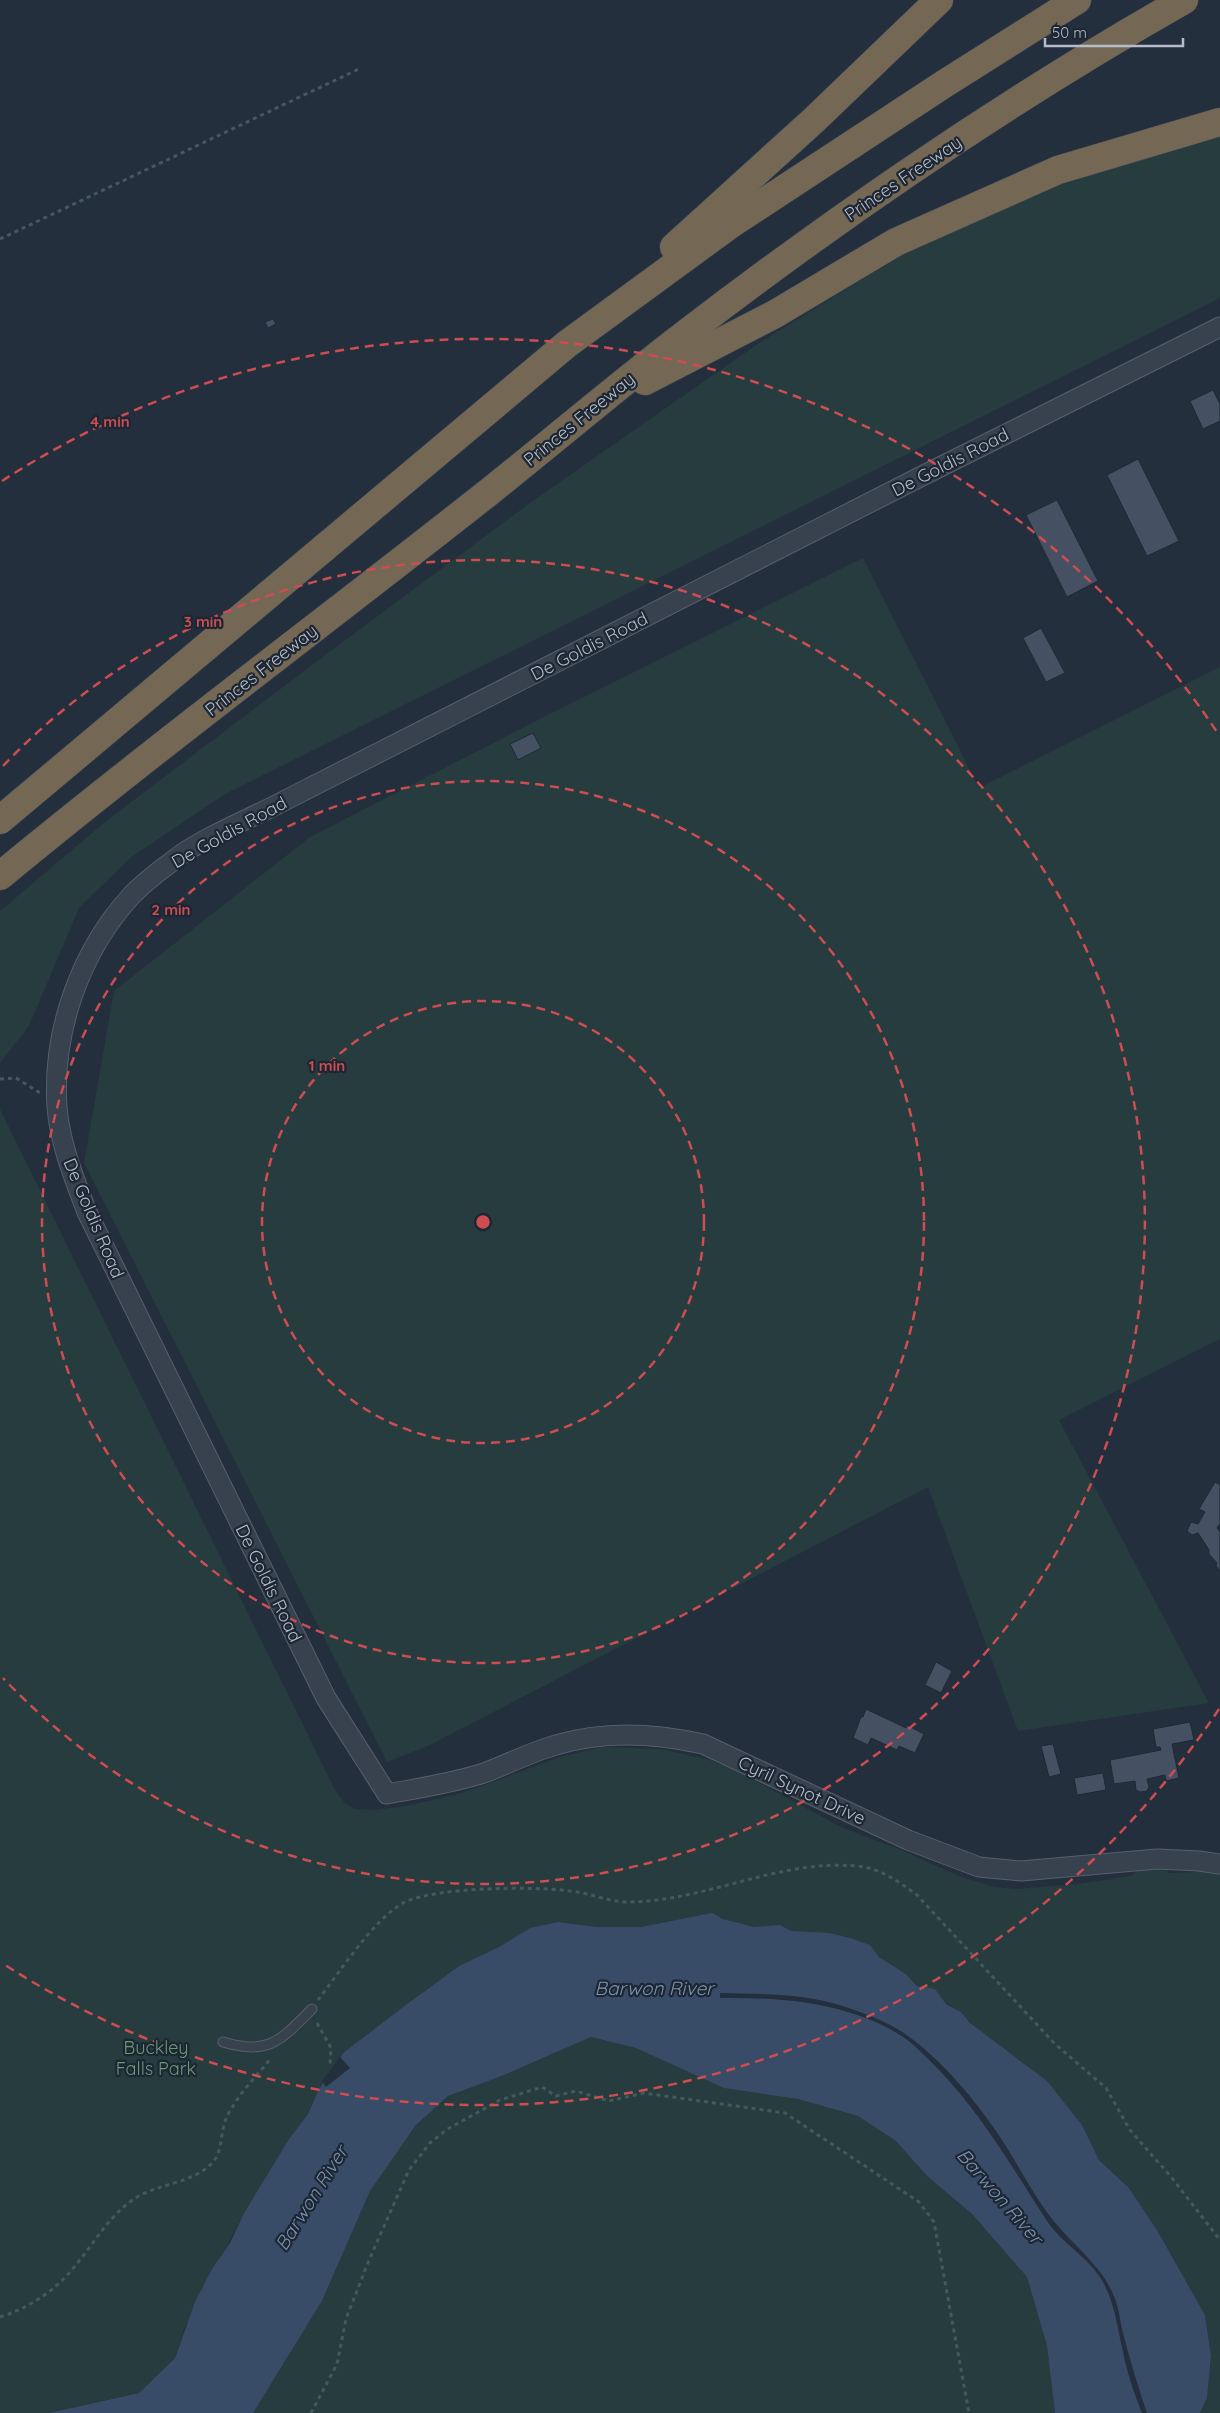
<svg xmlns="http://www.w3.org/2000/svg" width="1220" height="2413" font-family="Quicksand,sans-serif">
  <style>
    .green { fill: #263c3f }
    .water { fill: #394c67 }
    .pier { fill: #242f3e }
    .building { fill: #455162; stroke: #1f2835 }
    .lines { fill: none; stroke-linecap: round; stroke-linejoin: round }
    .lane-casing { stroke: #565f6c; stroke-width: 11 }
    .street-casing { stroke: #565f6c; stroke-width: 21 }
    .highway-casing { stroke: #434c59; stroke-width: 29 }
    .path { stroke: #44595c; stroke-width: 3; stroke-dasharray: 4 4; stroke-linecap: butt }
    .lane { stroke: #38414e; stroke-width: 9 }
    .street { stroke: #38414e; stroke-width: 19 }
    .highway { stroke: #746855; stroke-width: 28 }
    .ring { fill: none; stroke: #ce4d50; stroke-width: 2.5; stroke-dasharray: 9 6 }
    .labels { text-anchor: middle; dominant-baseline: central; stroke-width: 4.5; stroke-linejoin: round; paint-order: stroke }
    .street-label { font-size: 18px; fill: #b4bcc9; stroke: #1d2633 }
    .park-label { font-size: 18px; fill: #6b9a76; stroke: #1d2633 }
    .water-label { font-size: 19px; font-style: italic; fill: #7c92b1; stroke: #1d2633 }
    .centre { fill: #ce4d50; stroke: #1d2633; stroke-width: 2.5 }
    .ring-label { font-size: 15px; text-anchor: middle; font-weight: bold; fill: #ce4d50; stroke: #1d2633; stroke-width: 4.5; stroke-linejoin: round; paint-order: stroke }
  </style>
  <rect width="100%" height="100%" fill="#242f3e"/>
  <g class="green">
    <path d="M 1220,132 L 1220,298 L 225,794 L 130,858 L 79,908 L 29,1026 L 0,1063 L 0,911 L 110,818 L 328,653 L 534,500 L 759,343 L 928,239 L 1072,175 Z"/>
    <path d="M 863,558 L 979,788 L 1220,667 L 1220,1339 L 1059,1420 L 1209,1703 L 1018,1731 L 928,1487 L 428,1746 L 387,1762 L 84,1163 L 114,991 L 310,837 L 542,718 Z"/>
    <path d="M 0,1109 L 335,1790 L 344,1802 L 355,1809 L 374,1810 L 407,1806 L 465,1792 L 563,1756 L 604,1747 L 660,1749 L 707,1759 L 737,1771 L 843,1828 L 901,1850 L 959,1876 L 994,1887 L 1017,1889 L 1078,1884 L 1131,1876 L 1139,1870 L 1167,1869 L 1168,1873 L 1195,1872 L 1197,1867 L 1220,1871 L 1220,2413 L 1200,2413 L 1207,2398 L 1211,2356 L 1205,2315 L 1157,2230 L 1129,2188 L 1099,2160 L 1082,2125 L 970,2023 L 961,2012 L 918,1986 L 906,1974 L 879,1957 L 791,1931 L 739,1925 L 712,1914 L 641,1927 L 597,1927 L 558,1922 L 530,1928 L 499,1947 L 459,1966 L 407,2004 L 343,2053 L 318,2091 L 308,2114 L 289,2139 L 244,2213 L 185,2327 L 175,2358 L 139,2393 L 49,2413 L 0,2413 Z"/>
    <path d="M 591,2037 L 636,2048 L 725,2088 L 798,2099 L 858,2116 L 896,2141 L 927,2176 L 972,2214 L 1027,2277 L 1047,2346 L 1055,2413 L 253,2413 L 322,2301 L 370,2191 L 416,2125 L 448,2096 L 502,2076 Z"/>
  </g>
  <path class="water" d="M 712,1913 L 723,1919 L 754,1927 L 780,1925 L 791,1931 L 829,1933 L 850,1938 L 870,1945 L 879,1957 L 906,1974 L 917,1986 L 935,1989 L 946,2004 L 961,2012 L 970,2023 L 1047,2081 L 1082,2125 L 1099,2160 L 1129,2188 L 1157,2230 L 1205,2315 L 1211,2356 L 1207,2398 L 1200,2413 L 1147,2413 C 1138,2387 1130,2360 1123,2333 C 1120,2321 1119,2308 1114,2296 C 1100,2262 1067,2241 1046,2211 C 1029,2187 1015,2159 998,2134 C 975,2100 945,2064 912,2039 C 891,2022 862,2012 836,2004 C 799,1993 758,1994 720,1993 L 720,1998 C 782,1997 854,2003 906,2039 C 918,2048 929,2060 939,2070 C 983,2116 1013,2169 1047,2221 C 1063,2245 1093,2260 1105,2286 C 1115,2306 1118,2330 1123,2352 C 1127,2373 1134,2393 1142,2413 L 1055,2413 L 1047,2346 L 1027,2277 L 972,2214 L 927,2176 L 896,2141 L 858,2116 L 798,2099 L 724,2088 L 636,2048 L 591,2037 L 502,2076 L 448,2096 L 416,2125 L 370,2191 L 322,2301 L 253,2413 L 49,2413 L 139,2393 L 175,2358 L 195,2302 L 212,2269 L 230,2243 L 244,2213 L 289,2139 L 308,2114 L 318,2091 L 343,2053 L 407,2004 L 459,1966 L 499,1947 L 530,1928 L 558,1922 L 597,1927 L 641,1927 Z"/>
  <path class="pier" d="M 340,2057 L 350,2068 L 326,2087 L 322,2081 Z"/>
  <g class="building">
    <path d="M 273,319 L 276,324 L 268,328 L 265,322 Z"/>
    <path d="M 1213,390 L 1220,404 L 1220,421 L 1203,429 L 1190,401 Z"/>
    <path d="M 1138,459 L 1179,541 L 1147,556 L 1107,475 Z"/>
    <path d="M 1057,500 L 1098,581 L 1067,597 L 1026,515 Z"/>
    <path d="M 1041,628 L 1065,673 L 1046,682 L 1023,638 Z"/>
    <path d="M 533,733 L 541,748 L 518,760 L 510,744 Z"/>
    <path d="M 1215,1482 L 1220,1485 L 1220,1523 L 1217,1528 L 1220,1532 L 1220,1571 L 1216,1566 L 1217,1563 L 1209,1554 L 1209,1550 L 1198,1533 L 1192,1535 L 1187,1531 L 1191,1522 L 1198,1524 L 1205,1512 L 1199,1509 Z"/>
    <path d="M 936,1662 L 952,1671 L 941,1693 L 925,1685 Z"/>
    <path d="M 866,1709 L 906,1728 L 907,1725 L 924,1734 L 915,1753 L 899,1746 L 897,1750 L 871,1738 L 868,1745 L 853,1738 L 861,1717 L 863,1717 Z"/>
    <path d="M 1190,1722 L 1194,1740 L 1172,1744 L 1179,1778 L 1166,1781 L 1165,1775 L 1147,1779 L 1149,1787 L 1147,1791 L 1140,1792 L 1136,1790 L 1135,1781 L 1114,1784 L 1110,1760 L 1161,1750 L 1160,1747 L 1156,1747 L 1153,1729 Z"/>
    <path d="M 1053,1744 L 1061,1774 L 1049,1777 L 1041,1746 Z"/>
    <path d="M 1103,1773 L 1106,1790 L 1077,1795 L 1074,1778 Z"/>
  </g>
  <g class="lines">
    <defs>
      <path id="lane" d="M 223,2042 C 269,2056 281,2040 312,2009"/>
      <path id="street" d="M 1220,327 L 918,478 L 272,807 C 242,822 201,839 175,859 C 161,870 144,882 132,895 C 80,951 52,1032 57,1107 C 60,1144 74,1178 87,1212 L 326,1698 L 387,1794 C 420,1788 453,1783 484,1773 C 508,1764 531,1752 556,1745 C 605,1730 654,1733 703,1744 L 908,1840 L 979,1867 L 1021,1871 L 1157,1859 L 1199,1861 L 1220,1864"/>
      <g id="highway">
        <path d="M 674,247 L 814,120 L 939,0"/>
        <path d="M 645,381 L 775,314 L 896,242 L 1058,170 L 1220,122"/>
        <path d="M 0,820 L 567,344 L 731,224 L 944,84 L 1077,0"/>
        <path d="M 0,876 C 160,744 327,620 489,492 C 553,441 615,388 680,338 C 840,215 1008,100 1184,0"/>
      </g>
    </defs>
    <use href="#lane" class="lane-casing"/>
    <use href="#street" class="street-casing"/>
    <use href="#highway" class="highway-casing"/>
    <g class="path">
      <path d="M 0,239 L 361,68"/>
      <path d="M 0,1079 L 16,1078 L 40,1093"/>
      <path d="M 318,2000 C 339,1973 376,1916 405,1902 C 436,1887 535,1886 570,1891 C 591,1893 608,1902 629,1902 C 707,1901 779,1859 856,1866 C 879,1867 899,1882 917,1895 L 1054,2043 L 1106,2088 L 1130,2130 L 1172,2178 L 1220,2240"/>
      <path d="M 317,2023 L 331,2048 L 330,2065"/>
      <path d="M 0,2317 C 32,2307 59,2288 79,2261 C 97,2239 110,2215 134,2199 C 158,2183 193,2184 213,2162 C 223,2151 220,2132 226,2119 C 236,2096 256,2077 271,2058"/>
      <path d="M 311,2413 L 337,2364 L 346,2319 L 369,2260 L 409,2170 L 430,2143 L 446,2130 L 500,2100 L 542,2087 L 556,2096 L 576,2091 L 609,2101 L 644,2093 L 785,2113 L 919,2202 L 934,2222 L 969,2413"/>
    </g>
    <use href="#lane" class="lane"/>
    <use href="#street" class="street"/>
    <use href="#highway" class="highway"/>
  </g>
  <g class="ring">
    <circle cx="483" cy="1222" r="221"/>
    <circle cx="483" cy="1222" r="441"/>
    <path d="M3 766A662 662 0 1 1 3 1678"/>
    <path d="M1219 1709A883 883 0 0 1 2 1963M2 481A883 883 0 0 1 1219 735"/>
  </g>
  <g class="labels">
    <g class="street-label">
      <text transform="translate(903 178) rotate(-34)">Princes Freeway</text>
      <text transform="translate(579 419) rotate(-39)">Princes Freeway</text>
      <text transform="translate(950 462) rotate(-27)">De Goldis Road</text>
      <text transform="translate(589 646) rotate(-27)">De Goldis Road</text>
      <text transform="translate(261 670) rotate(-38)">Princes Freeway</text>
      <text transform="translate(229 832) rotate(-29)">De Goldis Road</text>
      <text transform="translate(94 1218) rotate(67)">De Goldis Road</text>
      <text transform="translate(269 1583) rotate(64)">De Goldis Road</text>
      <text transform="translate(802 1790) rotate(25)">Cyril Synot Drive</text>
    </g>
    <g class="park-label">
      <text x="156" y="2047">Buckley<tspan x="156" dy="21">Falls Park</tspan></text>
    </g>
    <g class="water-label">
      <text x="654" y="1988">Barwon River</text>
      <text transform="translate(1000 2196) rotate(49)">Barwon River</text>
      <text transform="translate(311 2198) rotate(-58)">Barwon River</text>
    </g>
  </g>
  <circle cx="483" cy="1222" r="8" class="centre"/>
  <g class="ring-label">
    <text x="110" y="427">4 min</text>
    <text x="203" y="627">3 min</text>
    <text x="171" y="915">2 min</text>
    <text x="327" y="1071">1 min</text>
  </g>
  <path d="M1045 38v8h138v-8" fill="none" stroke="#b4bcc9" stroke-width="2.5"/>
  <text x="1052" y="38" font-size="15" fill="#b4bcc9" stroke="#1d2633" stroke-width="4" paint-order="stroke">50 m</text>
</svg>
